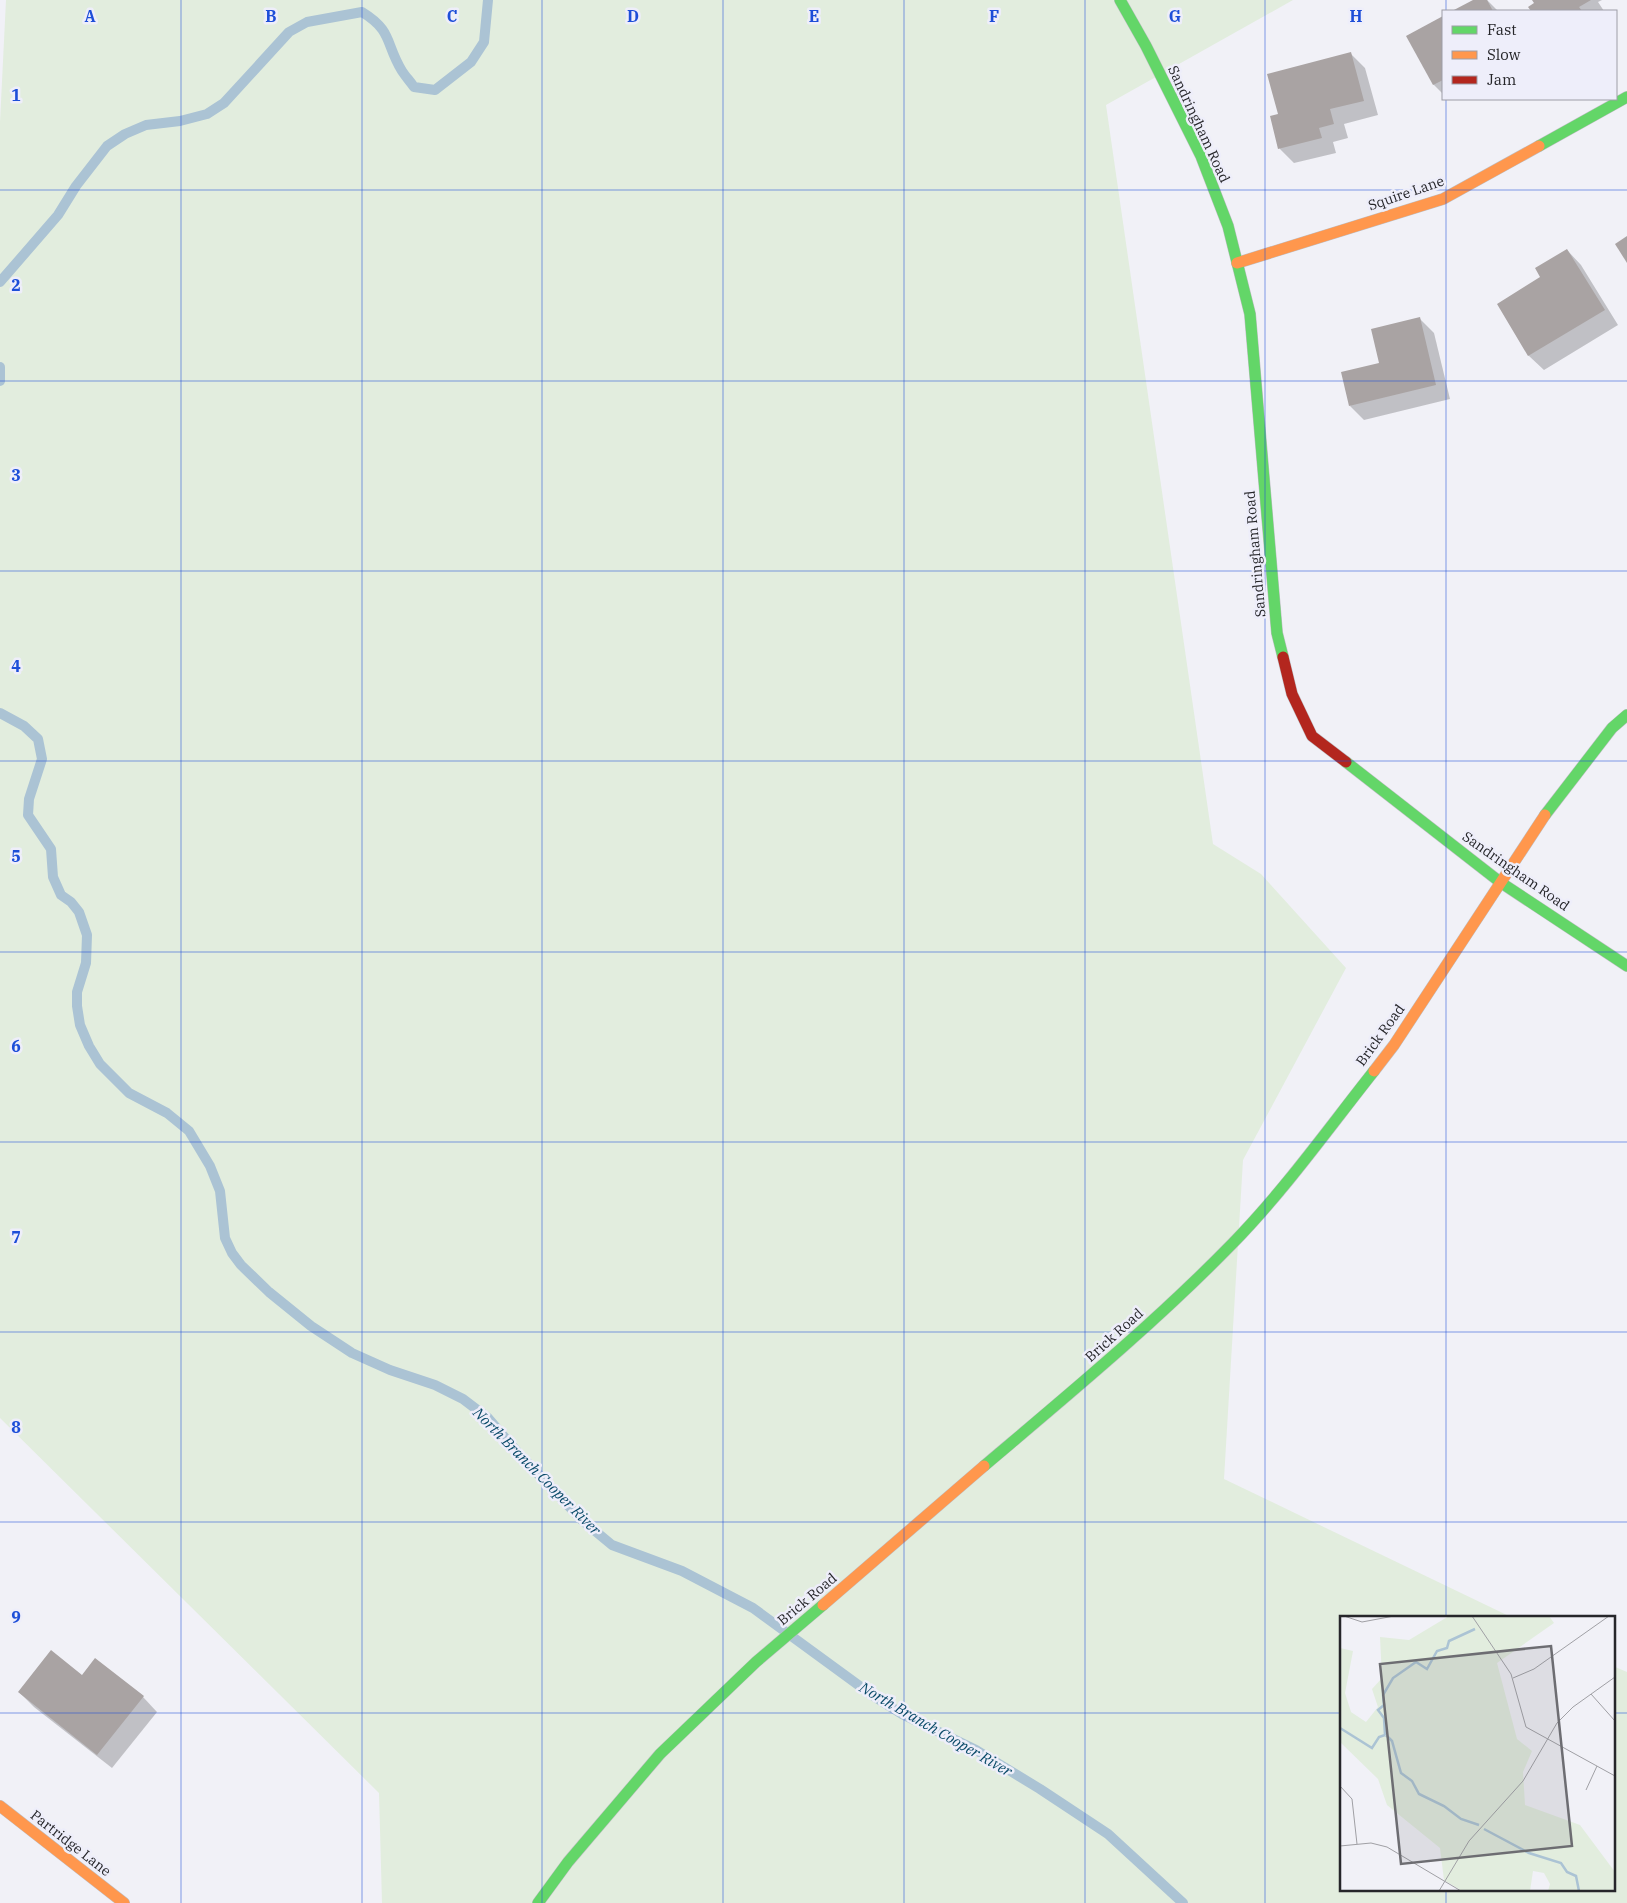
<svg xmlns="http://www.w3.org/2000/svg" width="1627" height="1903" font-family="'IBM Plex Serif',serif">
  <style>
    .green { fill: #e2edde }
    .shadow { fill: #0003 }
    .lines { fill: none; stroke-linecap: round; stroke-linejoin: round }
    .stream { stroke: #abc3d4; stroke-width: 10 }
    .building { fill: #a9a3a3 }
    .fast-casing { stroke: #bebec3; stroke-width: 12 }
    .slow-casing { stroke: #bebec3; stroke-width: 12 }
    .jam-casing { stroke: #bebec3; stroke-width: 12 }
    .fast { stroke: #63d668; stroke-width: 11 }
    .slow { stroke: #ff974d; stroke-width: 11 }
    .jam { stroke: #b3261e; stroke-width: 11 }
    .grid { fill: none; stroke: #1d4ed8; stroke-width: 1; stroke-opacity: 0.55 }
    .labels { text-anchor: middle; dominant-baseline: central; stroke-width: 5; stroke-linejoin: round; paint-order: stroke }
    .street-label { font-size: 14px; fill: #26262a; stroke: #eeeefa }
    .water-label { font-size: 15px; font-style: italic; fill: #094a68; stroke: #eeeefa }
    .inset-river { fill: none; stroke: #abc3d4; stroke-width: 2.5 }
    .inset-road { fill: none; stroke: #a0a0a5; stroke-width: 1 }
    .view { fill: #6d6d72; fill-opacity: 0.15; stroke: #6d6d72; stroke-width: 2.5 }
    .inset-edge { fill: none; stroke: #26262a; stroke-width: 2.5 }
    .grid-label { font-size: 16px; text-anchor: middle; font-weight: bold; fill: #1d4ed8; stroke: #eeeefa; stroke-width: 5; stroke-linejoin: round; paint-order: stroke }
  </style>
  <rect width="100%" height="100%" fill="#f1f1f7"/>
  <path class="green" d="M 6,0 L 1293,0 L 1106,105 L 1213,844 L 1261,874 L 1346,968 L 1243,1160 L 1224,1479 L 1511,1617 L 1341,1617 L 1341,1889 L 1613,1889 L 1613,1666 L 1627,1672 L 1627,1903 L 382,1903 L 379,1793 L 0,1418 L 0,122 Z"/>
  <g class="shadow">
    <path d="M 1476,0 L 1487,0 L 1498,11 L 1455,11 Z"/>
    <path d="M 1533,0 L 1602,0 L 1598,2 L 1604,11 L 1532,11 L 1530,7 L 1535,4 Z"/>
    <path d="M 1443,17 L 1443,94 L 1434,85 L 1407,36 Z"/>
    <path d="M 1351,54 L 1365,68 L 1378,115 L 1344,124 L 1348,138 L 1333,142 L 1336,153 L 1294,163 L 1280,149 L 1271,117 L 1280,115 Z"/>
    <path d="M 1567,250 L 1581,265 L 1618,325 L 1544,370 L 1529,356 L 1498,304 L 1542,278 Z"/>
    <path d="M 1419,318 L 1434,333 L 1450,399 L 1364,420 L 1350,406 L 1381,364 Z"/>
    <path d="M 82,1676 L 143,1697 L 157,1712 L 112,1768 L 34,1707 L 19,1692 Z"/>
  </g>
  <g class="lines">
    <g class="stream">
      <path d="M 0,282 L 58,215 L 76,186 L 107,146 L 125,134 L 146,125 L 180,121 L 207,114 L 224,103 L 289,32 L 307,22 L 362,12 C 393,31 385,43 402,71 C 405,76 410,81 414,87 L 435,90 L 471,62 L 484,42 L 488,0"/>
      <path d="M 0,367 L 0,381"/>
      <path d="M 0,713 L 24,726 L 38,739 L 42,759 L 29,799 L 28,815 L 51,849 L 53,877 L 61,895 L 71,902 L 79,912 L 87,935 L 86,963 L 77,992 L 77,1006 L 80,1025 L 89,1046 L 100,1064 L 129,1093 L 167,1113 L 189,1131 L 210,1166 L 220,1191 L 225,1238 L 232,1253 L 241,1265 L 269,1292 L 311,1326 L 352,1353 L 390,1370 L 435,1385 L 463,1399 L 488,1418 L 519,1454 L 583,1521 L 612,1545 L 682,1571 L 753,1608 L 872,1695 L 902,1714 L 976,1750 L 1040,1789 L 1108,1834 L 1183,1903"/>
    </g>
  </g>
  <g class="building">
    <path d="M 1473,0 L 1487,0 L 1493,11 L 1452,11 Z"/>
    <path d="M 1532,0 L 1591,0 L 1579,7 L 1582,11 L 1531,11 L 1528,7 L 1534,3 Z"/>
    <path d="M 1443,16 L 1443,80 L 1433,85 L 1406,36 Z"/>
    <path d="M 1351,52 L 1364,101 L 1330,109 L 1334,124 L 1319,128 L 1322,138 L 1278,149 L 1270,116 L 1278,114 L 1267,74 Z"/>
    <path d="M 1627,236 L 1627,263 L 1615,244 Z"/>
    <path d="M 1567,249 L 1605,310 L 1528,356 L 1497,304 L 1540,277 L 1535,268 Z"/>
    <path d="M 1420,317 L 1436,385 L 1349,406 L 1341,372 L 1379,363 L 1371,329 Z"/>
    <path d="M 51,1650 L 82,1675 L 95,1658 L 144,1696 L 97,1755 L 18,1692 Z"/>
  </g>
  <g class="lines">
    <defs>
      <g id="fast">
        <path d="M 1120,0 L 1146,46 L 1201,156 L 1228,226 L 1250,314 L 1277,633 L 1283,657"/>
        <path d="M 1539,146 L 1627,97"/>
        <path d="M 1346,762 L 1500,882 L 1627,966"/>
        <path d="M 1545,815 L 1612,728 L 1627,715"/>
        <path d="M 984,1466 C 1069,1394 1155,1323 1232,1244 C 1284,1191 1328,1129 1374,1071"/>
        <path d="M 538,1903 L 568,1862 L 660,1754 L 756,1662 L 823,1605"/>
      </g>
      <g id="slow">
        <path d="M 1237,263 L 1443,199 L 1539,146"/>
        <path d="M 1374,1071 L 1394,1045 L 1545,815"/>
        <path d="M 823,1605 L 984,1466"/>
        <path d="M 0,1806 L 124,1903"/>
      </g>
      <path id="jam" d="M 1283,657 L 1292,694 L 1312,736 L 1346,762"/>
    </defs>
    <use href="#fast" class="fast-casing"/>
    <use href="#slow" class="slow-casing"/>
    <use href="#jam" class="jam-casing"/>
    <use href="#fast" class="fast"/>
    <use href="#slow" class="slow"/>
    <use href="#jam" class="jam"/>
  </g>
  <path class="grid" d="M 181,0 L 181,1903M 362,0 L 362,1903M 542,0 L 542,1903M 723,0 L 723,1903M 904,0 L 904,1903M 1085,0 L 1085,1903M 1265,0 L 1265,1903M 1446,0 L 1446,11M 1446,99 L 1446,1617M 0,190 L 1627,190M 0,381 L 1627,381M 0,571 L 1627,571M 0,761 L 1627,761M 0,952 L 1627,952M 0,1142 L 1627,1142M 0,1332 L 1627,1332M 0,1522 L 1627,1522M 0,1713 L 1341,1713M 1613,1713 L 1627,1713M 1446,1889 L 1446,1903"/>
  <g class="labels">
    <g class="street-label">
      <text transform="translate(1199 124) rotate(65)">Sandringham Road</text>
      <text transform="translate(1406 193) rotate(-19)">Squire Lane</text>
      <text transform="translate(1255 554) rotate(-95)">Sandringham Road</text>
      <text transform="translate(1516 871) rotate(35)">Sandringham Road</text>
      <text transform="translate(1380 1035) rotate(-54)">Brick Road</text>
      <text transform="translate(1114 1335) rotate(-42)">Brick Road</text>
      <text transform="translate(807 1599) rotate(-40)">Brick Road</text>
      <text transform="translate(71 1843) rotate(38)">Partridge Lane</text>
    </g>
    <g class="water-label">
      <text transform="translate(537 1471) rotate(45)">North Branch Cooper River</text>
      <text transform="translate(936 1729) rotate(30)">North Branch Cooper River</text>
    </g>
  </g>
  <g transform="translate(1340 1616)">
    <rect width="275" height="275" fill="#f1f1f7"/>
    <path d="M 109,0 L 209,0 L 214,7 L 157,47 L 177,123 L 192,135 L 183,156 L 185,189 L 240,209 L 275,256 L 275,275 L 208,275 L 210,268 L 204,257 L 193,255 L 190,275 L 122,275 L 104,264 L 100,232 L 47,189 L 38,163 L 0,126 L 0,32 L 13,35 L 5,77 L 11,96 L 26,106 L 38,91 L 32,73 L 42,62 L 40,21 L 69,24 Z" fill="#e2edde"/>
    <path class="inset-river" d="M 0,112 L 32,132 L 39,121 L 45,119M 45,119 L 44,102 L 38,94 L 44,89 L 43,79 L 53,62 L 76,46 L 87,53 L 97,35 L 107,32 L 109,25 L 135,13M 46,119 L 52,125 L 61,157 L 72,165 L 79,178 L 104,190 L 121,203 L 139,209M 144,213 L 189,237 L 221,247 L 227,256 L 236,260 L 239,275"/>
    <path class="inset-road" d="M 4,0 L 22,6 L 54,0M 132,0 L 171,58 L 186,111 L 275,160M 173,62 L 194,53 L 269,0M 251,78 L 275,105M 0,170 L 12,183 L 17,228M 246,174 L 257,150M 0,230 L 31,227 L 47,231 L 121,275M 99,275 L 129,225 L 183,165 L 217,107 L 233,91 L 275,61"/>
    <path class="view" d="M 211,30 L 232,230 L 61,248 L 40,48 Z"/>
    <rect width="275" height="275" class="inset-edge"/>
  </g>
  <g class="grid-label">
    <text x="90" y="22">A</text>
    <text x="271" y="22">B</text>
    <text x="452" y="22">C</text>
    <text x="633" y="22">D</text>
    <text x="814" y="22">E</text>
    <text x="994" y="22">F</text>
    <text x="1175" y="22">G</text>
    <text x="1356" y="22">H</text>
    <text x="16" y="101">1</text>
    <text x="16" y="291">2</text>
    <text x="16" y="481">3</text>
    <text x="16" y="672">4</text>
    <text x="16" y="862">5</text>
    <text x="16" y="1052">6</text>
    <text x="16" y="1243">7</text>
    <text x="16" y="1433">8</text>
    <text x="16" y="1623">9</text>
  </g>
  <rect x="1442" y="10" width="175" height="90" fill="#eeeefa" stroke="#9e9ea7"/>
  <rect x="1452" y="26" width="25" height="8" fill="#63d668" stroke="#9e9ea7"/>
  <text x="1487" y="35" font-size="15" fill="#26262a">Fast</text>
  <rect x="1452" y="51" width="25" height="8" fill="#ff974d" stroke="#9e9ea7"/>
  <text x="1487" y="60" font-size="15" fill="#26262a">Slow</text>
  <rect x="1452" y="76" width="25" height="8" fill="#b3261e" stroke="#9e9ea7"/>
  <text x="1487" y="85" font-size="15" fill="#26262a">Jam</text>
</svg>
